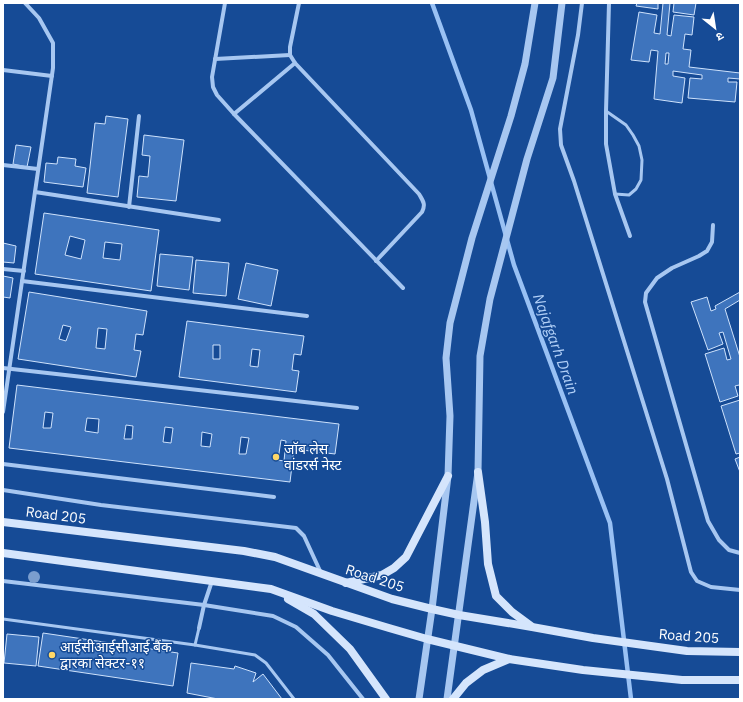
<svg xmlns="http://www.w3.org/2000/svg" width="743" height="702" font-family="'IBM Plex Sans','Noto Sans Devanagari',sans-serif">
  <style>
    .lines { fill: none; stroke-linecap: round; stroke-linejoin: round }
    .stream { stroke: #99c1f4; stroke-width: 4.5 }
    .building { fill: #3e74bd; stroke: #cee2fc; fill-rule: evenodd }
    .service { stroke: #a7c7f1; stroke-width: 3 }
    .minor { stroke: #a7c7f1; stroke-width: 4 }
    .tertiary { stroke: #a7c7f1; stroke-width: 7 }
    .secondary { stroke: #d5e5fc; stroke-width: 8 }
    .tree { fill: #7b9ece }
    .poi-dot { fill: #ffd767; stroke: #164b96; stroke-width: 1.5 }
    .labels { text-anchor: middle; dominant-baseline: central; stroke-width: 3; stroke-linejoin: round; paint-order: stroke }
    .poi-label { font-size: 14px; fill: #fff; stroke: #164b96; text-anchor: start }
    .street-label { font-size: 14px; fill: #fff; stroke: #164b96 }
    .water-label { font-size: 15px; font-style: italic; fill: #b3d1f8; stroke: #164b96 }
  </style>
  <rect width="100%" height="100%" fill="#164b96"/>
  <g class="lines">
    <path class="stream" d="M 432,3 L 471,110 L 514,265 L 610,523 L 631,699"/>
  </g>
  <g class="building">
    <path d="M 637,3 L 658,3 L 658,9 L 636,6 Z"/>
    <path d="M 663,3 L 670,3 L 667,35 L 671,36 L 674,15 L 694,17 L 692,35 L 685,34 L 683,49 L 691,50 L 689,67 L 740,73 L 740,79 L 728,78 L 728,82 L 737,82 L 735,102 L 688,98 L 690,78 L 702,79 L 702,75 L 673,71 L 673,76 L 685,78 L 682,103 L 654,99 L 658,51 L 651,50 L 649,62 L 631,60 L 639,12 L 657,15 L 654,33 L 660,34 ZM 666,53 L 669,53 L 668,64 L 665,64 Z"/>
    <path d="M 674,3 L 696,3 L 694,15 L 673,12 Z"/>
    <path d="M 106,116 L 128,119 L 118,197 L 87,193 L 95,123 L 105,124 Z"/>
    <path d="M 144,135 L 184,140 L 176,201 L 137,197 L 139,176 L 148,177 L 150,156 L 142,155 Z"/>
    <path d="M 16,145 L 31,147 L 27,167 L 13,164 Z"/>
    <path d="M 58,157 L 76,159 L 75,166 L 86,168 L 83,187 L 44,182 L 46,163 L 57,164 Z"/>
    <path d="M 44,213 L 159,230 L 151,291 L 35,274 ZM 70,236 L 85,240 L 81,259 L 65,255 ZM 105,242 L 122,244 L 120,260 L 103,258 Z"/>
    <path d="M 3,243 L 16,246 L 14,263 L 3,262 Z"/>
    <path d="M 160,254 L 193,257 L 189,290 L 157,286 Z"/>
    <path d="M 196,260 L 229,263 L 226,296 L 193,293 Z"/>
    <path d="M 246,263 L 278,270 L 271,306 L 238,299 Z"/>
    <path d="M 3,276 L 13,278 L 10,298 L 3,297 Z"/>
    <path d="M 29,292 L 147,311 L 143,335 L 136,334 L 134,350 L 141,351 L 136,377 L 18,359 ZM 63,325 L 71,327 L 66,341 L 59,339 ZM 98,328 L 107,329 L 105,349 L 96,348 Z"/>
    <path d="M 740,292 L 740,300 L 725,309 L 740,357 L 740,387 L 739,385 L 735,386 L 738,396 L 720,402 L 705,354 L 724,348 L 727,360 L 731,359 L 723,332 L 719,333 L 723,344 L 708,350 L 691,302 L 707,297 L 711,311 L 716,309 L 715,306 Z"/>
    <path d="M 187,321 L 304,336 L 301,355 L 294,354 L 292,370 L 299,371 L 296,392 L 179,377 ZM 213,345 L 220,345 L 220,359 L 213,359 ZM 252,349 L 260,350 L 258,367 L 250,366 Z"/>
    <path d="M 17,385 L 339,424 L 335,454 L 294,449 L 290,482 L 9,448 ZM 45,412 L 53,413 L 51,428 L 43,428 ZM 87,418 L 99,419 L 98,433 L 85,431 ZM 126,425 L 133,426 L 132,439 L 124,439 ZM 165,427 L 173,428 L 171,443 L 163,442 ZM 202,432 L 212,434 L 210,447 L 201,446 ZM 241,437 L 249,438 L 246,454 L 239,454 ZM 281,440 L 286,441 L 284,461 L 278,460 Z"/>
    <path d="M 740,400 L 740,453 L 736,454 L 721,406 Z"/>
    <path d="M 740,457 L 740,472 L 735,459 Z"/>
    <path d="M 43,633 L 178,653 L 173,686 L 38,666 Z"/>
    <path d="M 7,634 L 39,637 L 36,666 L 4,663 Z"/>
    <path d="M 191,663 L 234,669 L 235,666 L 256,673 L 253,682 L 263,674 L 282,699 L 218,699 L 187,693 Z"/>
  </g>
  <g class="lines">
    <g class="service">
      <path d="M 606,111 L 626,125 L 633,135 L 639,146 L 642,160 L 641,180 L 636,189 L 629,195 L 615,194"/>
      <path d="M 3,619 L 195,645 L 255,655 L 266,663 L 294,699"/>
      <path d="M 195,645 L 199,628"/>
    </g>
    <g class="minor">
      <path d="M 225,3 L 212,77 L 213,87 L 217,95 L 234,114 L 403,288"/>
      <path d="M 299,3 L 290,47 L 290,55 L 295,63 L 419,194 C 423,201 426,204 422,212 L 376,261"/>
      <path d="M 582,3 L 578,35 L 560,129 L 561,145 L 574,181 L 667,479 L 691,572 L 697,581 L 711,587 L 740,590"/>
      <path d="M 609,3 L 606,111 L 606,144 L 615,194 L 630,236"/>
      <path d="M 215,59 L 290,55"/>
      <path d="M 3,70 L 52,76"/>
      <path d="M 234,114 L 295,63"/>
      <path d="M 3,165 L 38,169"/>
      <path d="M 35,192 L 219,220"/>
      <path d="M 129,207 L 139,116"/>
      <path d="M 713,225 L 712,242 L 707,251 L 699,256 L 672,268 L 657,278 L 646,293 L 645,302 L 708,521 L 719,540 L 729,550 L 740,553"/>
      <path d="M 3,269 L 24,271"/>
      <path d="M 22,281 L 307,316"/>
      <path d="M 3,368 L 357,408"/>
      <path d="M 3,412 L 53,68 L 53,43 L 39,18 L 25,3"/>
      <path d="M 3,464 L 274,497"/>
      <path d="M 3,490 L 101,505 L 296,528 L 304,536 L 321,573"/>
      <path d="M 3,581 L 204,605 L 273,616 L 296,627 L 328,655 L 363,699"/>
      <path d="M 199,628 L 204,605 L 212,581"/>
    </g>
    <g class="tertiary">
      <path d="M 419,699 L 432,609 L 448,476 L 450,416 L 446,358 L 450,323 L 472,238 L 511,116 L 525,64 L 535,3"/>
      <path d="M 447,699 L 478,472 L 480,356 L 490,299 L 527,159 L 553,78 L 562,3"/>
    </g>
    <g class="secondary">
      <path d="M 478,472 L 485,522 L 488,564 L 496,596 L 512,612 L 531,626"/>
      <path d="M 3,522 L 244,551 L 275,557 L 392,599 L 432,609 L 459,615 L 532,627 L 593,638 L 687,651 L 740,652"/>
      <path d="M 3,553 L 271,589 L 332,611 L 389,628 L 427,639 L 509,659 L 583,670 L 682,680 L 740,680"/>
      <path d="M 346,583 L 382,575 L 394,568 L 406,557 L 448,476"/>
      <path d="M 288,599 L 314,614 L 350,649 L 386,699"/>
      <path d="M 453,699 L 466,683 L 483,670 L 509,659"/>
    </g>
  </g>
  <circle class="tree" cx="34" cy="577" r="6"/>
  <g class="poi-dot">
    <circle cx="276" cy="457" r="4"/>
    <circle cx="52" cy="655" r="4"/>
  </g>
  <g class="labels">
    <g class="poi-label">
      <text x="284" y="449">जॉब लेस<tspan x="284" dy="16">वांडरर्स नेस्ट</tspan></text>
      <text x="60" y="647">आईसीआईसीआई बैंक<tspan x="60" dy="16">द्वारका सेक्टर-११</tspan></text>
    </g>
    <g class="street-label">
      <text transform="translate(56 515) rotate(7)">Road 205</text>
      <text transform="translate(375 578) rotate(18)">Road 205</text>
      <text transform="translate(689 636) rotate(4)">Road 205</text>
    </g>
    <g class="water-label">
      <text transform="translate(556 344) rotate(70)">Najafgarh Drain</text>
    </g>
  </g>
  <rect width="743" height="702" fill="none" stroke="#ffffff" stroke-width="8"/>
  <g transform="translate(715 28) rotate(150)" stroke="#164b96" stroke-width="3" paint-order="stroke">
  <path d="M0-3L7 15L0 10L-7 15Z" fill="#ffffff"/>
  <text y="-6" font-size="11" font-weight="bold" text-anchor="middle" fill="#ffffff">उ</text>
  </g>
</svg>
